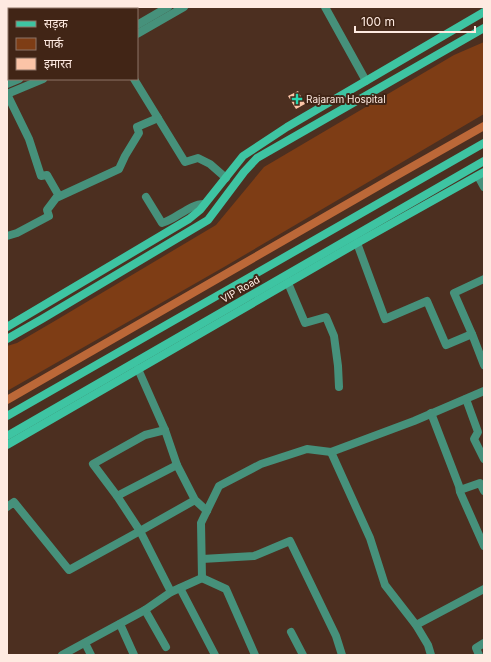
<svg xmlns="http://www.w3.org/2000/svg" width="491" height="662" font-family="Inter,'Noto Sans Devanagari',sans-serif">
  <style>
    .green { fill: #7e3d15 }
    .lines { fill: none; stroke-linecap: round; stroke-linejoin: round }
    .canal { stroke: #bc6838; stroke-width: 8 }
    .building { fill: #fbc4a7 }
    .street { stroke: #46917b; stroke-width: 8 }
    .secondary { stroke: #3ec4a2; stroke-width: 8 }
    .poi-dot { fill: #28d5ad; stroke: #412516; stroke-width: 1.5 }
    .labels { text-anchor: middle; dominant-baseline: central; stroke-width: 4; stroke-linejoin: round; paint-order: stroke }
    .poi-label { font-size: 10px; fill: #feeae1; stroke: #412516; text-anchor: start }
    .street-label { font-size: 10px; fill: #feeae1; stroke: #412516 }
  </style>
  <rect width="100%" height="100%" fill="#4c2f20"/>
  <path class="green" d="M 484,42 L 484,114 L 224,267 L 7,391 L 7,346 L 17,343 L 53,322 L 216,225 L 264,167 L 454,55 Z"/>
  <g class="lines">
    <path class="canal" d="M 7,400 L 394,177 L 484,126"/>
  </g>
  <path class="building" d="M 298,91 L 305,104 L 296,109 L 288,96 Z"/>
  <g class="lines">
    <g class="street">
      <path d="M 31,7 L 32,9"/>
      <path d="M 86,7 L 87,9"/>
      <path d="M 94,7 L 95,9"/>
      <path d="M 325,7 L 366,81"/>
      <path d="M 7,23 L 9,22"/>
      <path d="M 137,25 L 168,7"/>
      <path d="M 137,34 L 184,7"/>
      <path d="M 134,79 L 185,162 L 198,158 L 210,164 L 226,178"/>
      <path d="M 7,84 L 19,79"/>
      <path d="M 7,94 L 29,139 L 41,176 L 47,175 L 59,196"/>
      <path d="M 7,94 L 43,79"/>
      <path d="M 478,176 L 484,187"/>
      <path d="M 146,197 L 162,223 C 177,219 189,204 204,204"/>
      <path d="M 7,236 L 17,233 L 49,216 L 47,210 L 56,198 L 119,169 L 125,156 L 139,133 L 137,127 L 158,118"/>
      <path d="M 357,243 L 385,319 L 427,301 L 446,345 L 472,334 L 484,365"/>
      <path d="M 288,283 L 305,323 L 326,317 L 334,336 L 338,366 L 339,387"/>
      <path d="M 472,334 L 454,293 L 484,279"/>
      <path d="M 138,369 L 165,430 L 177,465"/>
      <path d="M 466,399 L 478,432 L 474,439 L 484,459"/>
      <path d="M 431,413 L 459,486 L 460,492 L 484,546"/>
      <path d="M 460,490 L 480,483 L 484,491"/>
      <path d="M 117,496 L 93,464 L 145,435 L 165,430"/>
      <path d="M 195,500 L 177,465 L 117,496 L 140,531 L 195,500 L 207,511"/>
      <path d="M 7,507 L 14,502 L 69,570 L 140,531 L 171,592"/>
      <path d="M 202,559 L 254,556 L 290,541 L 336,636 L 342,655"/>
      <path d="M 202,578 L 226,589 L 255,655"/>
      <path d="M 180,588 L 215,655"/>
      <path d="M 145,610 L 166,647"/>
      <path d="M 120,624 L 134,655"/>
      <path d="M 416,625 L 484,589"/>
      <path d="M 291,632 L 303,655"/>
      <path d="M 85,643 L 91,655"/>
      <path d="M 62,655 L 145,610 L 171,592 L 202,578 L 201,523 L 219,486 L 261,464 L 307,449 L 331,452"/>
      <path d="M 431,655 L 428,645 L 416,625 L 385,585 L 370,538 L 331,452 L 414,421 L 484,391"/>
      <path d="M 479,655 L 476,648 L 484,643"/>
    </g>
    <g class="secondary">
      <path d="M 7,327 L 189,219 L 200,210 L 243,156 L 287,127 L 484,12"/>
      <path d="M 7,339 L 42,319 L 208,220 L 244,172 L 257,158 L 484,28"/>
      <path d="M 7,416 L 484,143"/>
      <path d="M 7,436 L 484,161"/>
      <path d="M 7,445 L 357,243 L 484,172"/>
    </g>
  </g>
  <path class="poi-dot" d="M295 93h4v4h4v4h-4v4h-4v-4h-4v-4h4z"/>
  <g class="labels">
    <g class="poi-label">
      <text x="306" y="99">Rajaram Hospital</text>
    </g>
    <g class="street-label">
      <text transform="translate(240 289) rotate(-30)">VIP Road</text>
    </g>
  </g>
  <rect width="491" height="662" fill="none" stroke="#feeae1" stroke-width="16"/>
  <rect x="8" y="8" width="130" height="72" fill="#412516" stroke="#8d7467"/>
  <rect x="16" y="21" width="20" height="6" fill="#3ec4a2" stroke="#8d7467"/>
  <text x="44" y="28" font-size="12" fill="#feeae1">सड़क</text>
  <rect x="16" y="38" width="20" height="12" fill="#7e3d15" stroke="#8d7467"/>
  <text x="44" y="48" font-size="12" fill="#feeae1">पार्क</text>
  <rect x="16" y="58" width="20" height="12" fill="#fbc4a7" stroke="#8d7467"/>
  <text x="44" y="68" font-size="12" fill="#feeae1">इमारत</text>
  <path d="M355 26v6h120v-6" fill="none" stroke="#feeae1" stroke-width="2"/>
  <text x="361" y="26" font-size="12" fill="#feeae1" stroke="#412516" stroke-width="3" paint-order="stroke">100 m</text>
</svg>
